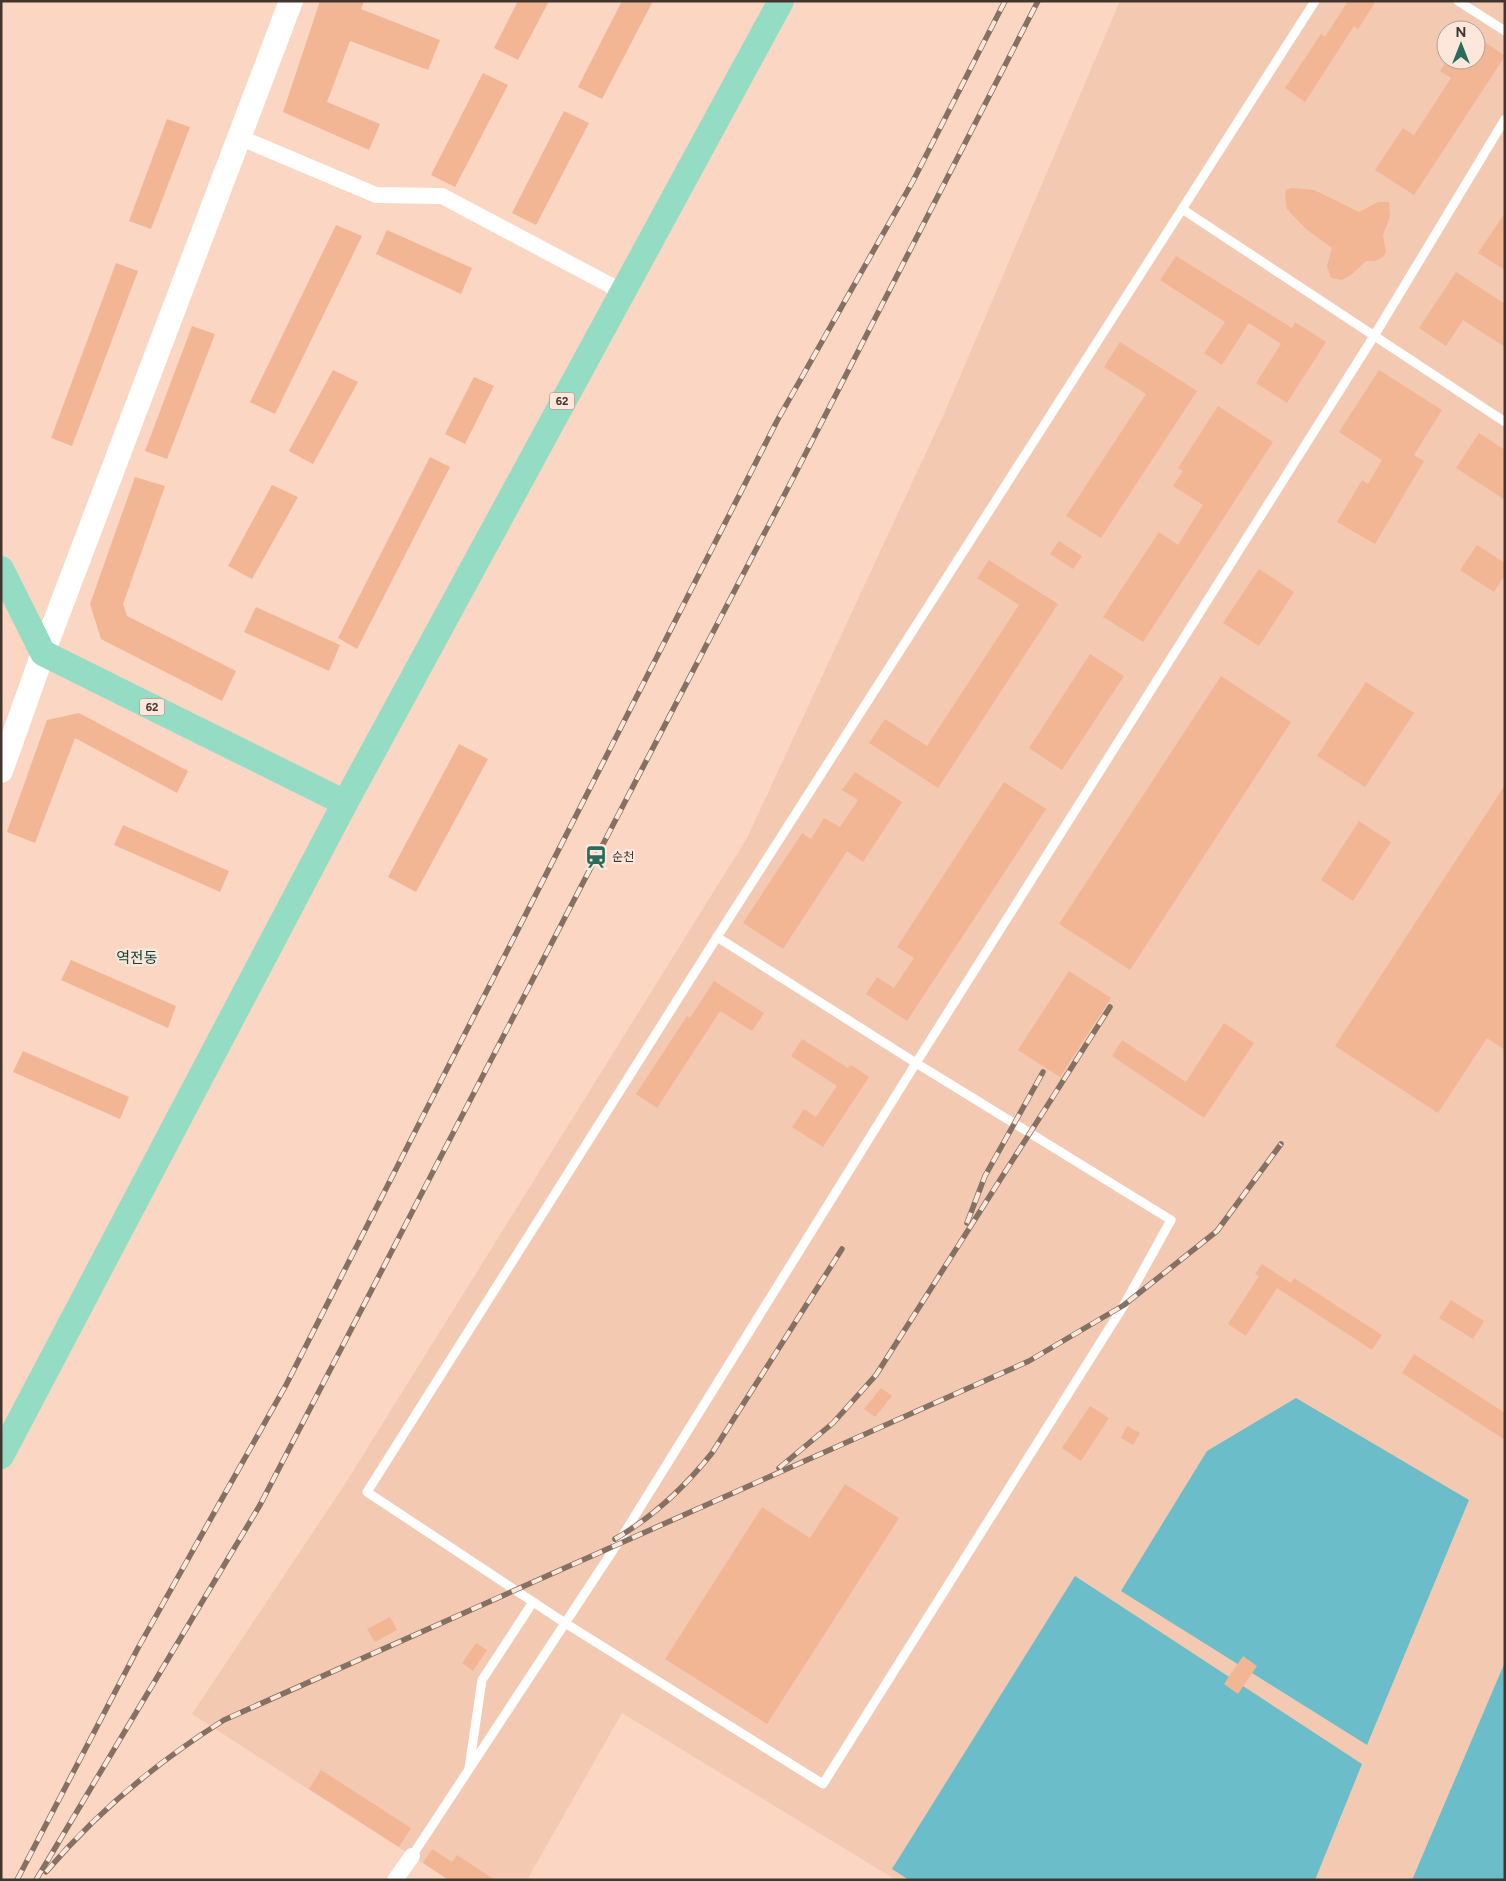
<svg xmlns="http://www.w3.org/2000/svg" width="1506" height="1881" font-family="Figtree,'Noto Sans KR',sans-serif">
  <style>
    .built { fill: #f3c9b2; fill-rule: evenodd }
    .water { fill: #6abdc9 }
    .building { fill: #f2b695 }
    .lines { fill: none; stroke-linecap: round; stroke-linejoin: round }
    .service { stroke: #fff; stroke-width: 9 }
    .minor { stroke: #fff; stroke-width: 16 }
    .secondary { stroke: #fff; stroke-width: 24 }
    .primary { stroke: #94ddc4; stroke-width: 26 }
    .rail-casing { stroke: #857064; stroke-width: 5.5 }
    .rail { stroke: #fde7db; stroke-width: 4; stroke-dasharray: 11; stroke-linecap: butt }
    .labels { text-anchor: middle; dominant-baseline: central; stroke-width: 4.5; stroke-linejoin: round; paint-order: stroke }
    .shield { fill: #fde7db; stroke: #7a6a61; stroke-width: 1 }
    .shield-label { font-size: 11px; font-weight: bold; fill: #42352d }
    .poi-label { font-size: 12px; fill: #42352d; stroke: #fde7db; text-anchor: start }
    .quarter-label { font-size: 15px; fill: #0e4539; stroke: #fde7db }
  </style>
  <rect width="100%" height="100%" fill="#fad6c3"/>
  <path class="built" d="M 1120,1 L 1505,1 L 1505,1662 L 1412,1880 L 896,1880 L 622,1713 L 527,1880 L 449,1880 L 192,1714 L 345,1484 L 747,838 L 944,414 ZM 1446,30 L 1476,30 L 1476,60 L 1446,60 Z"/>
  <g class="water">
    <path d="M 1296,1398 L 1469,1500 L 1367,1745 L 1121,1591 L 1207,1451 Z"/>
    <path d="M 1075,1576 L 1362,1764 L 1315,1880 L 909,1880 L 892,1869 Z"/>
    <path d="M 1505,1662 L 1505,1880 L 1412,1880 Z"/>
  </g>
  <g class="building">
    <path d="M 320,1 L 364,1 L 361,9 L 440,40 L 428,70 L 350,41 L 327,102 L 380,124 L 369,150 L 283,112 Z"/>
    <path d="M 518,1 L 549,1 L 518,60 L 494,48 Z"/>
    <path d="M 622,1 L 653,1 L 602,99 L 578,87 Z"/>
    <path d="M 1348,1 L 1376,1 L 1358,29 L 1354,26 L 1305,102 L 1285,88 L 1321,34 L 1325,37 Z"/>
    <path d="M 1476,36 L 1505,56 L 1414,195 L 1375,170 L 1403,128 L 1414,135 L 1451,78 L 1440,71 L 1447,60 L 1476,60 Z"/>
    <path d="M 483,73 L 508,85 L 455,187 L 431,175 Z"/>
    <path d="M 564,111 L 589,123 L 536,225 L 512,213 Z"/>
    <path d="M 167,119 L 190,127 L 151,229 L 129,221 Z"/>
    <path d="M 1292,188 L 1314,190 L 1359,212 L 1378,202 L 1389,202 L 1390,216 L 1383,235 L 1386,252 L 1383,257 L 1375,261 L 1366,261 L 1351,275 L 1342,280 L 1331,278 L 1327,266 L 1332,248 L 1306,229 L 1287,209 L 1285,195 L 1286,190 Z"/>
    <path d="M 1505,213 L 1505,270 L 1478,253 Z"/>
    <path d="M 336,225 L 362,236 L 275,414 L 250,402 Z"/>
    <path d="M 387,230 L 472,268 L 461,294 L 376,254 Z"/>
    <path d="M 1176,256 L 1292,328 L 1295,322 L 1326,342 L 1287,403 L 1256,383 L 1281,344 L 1249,323 L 1222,365 L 1204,353 L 1225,322 L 1160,280 Z"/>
    <path d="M 116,263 L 138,271 L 72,446 L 51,438 Z"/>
    <path d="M 1456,272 L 1505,304 L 1505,347 L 1463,320 L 1446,346 L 1419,328 Z"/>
    <path d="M 192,326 L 215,334 L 167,459 L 145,451 Z"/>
    <path d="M 1120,342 L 1197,391 L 1101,538 L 1066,516 L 1146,394 L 1104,367 Z"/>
    <path d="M 333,370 L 358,382 L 313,464 L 289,451 Z"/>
    <path d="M 1379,370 L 1442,410 L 1414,455 L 1424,461 L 1375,544 L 1337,522 L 1362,480 L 1368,484 L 1382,460 L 1339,432 Z"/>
    <path d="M 474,377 L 494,386 L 465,444 L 445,434 Z"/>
    <path d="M 1218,406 L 1273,442 L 1143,642 L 1103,617 L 1159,532 L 1178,545 L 1203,505 L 1173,486 L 1183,471 L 1178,468 Z"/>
    <path d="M 1479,433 L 1505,450 L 1505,500 L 1456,468 Z"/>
    <path d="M 430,457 L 450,467 L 357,649 L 338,638 Z"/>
    <path d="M 135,477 L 165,486 L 123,604 L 127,616 L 236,671 L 222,701 L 101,639 L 90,604 Z"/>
    <path d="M 272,485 L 298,497 L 252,579 L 228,566 Z"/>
    <path d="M 1059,541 L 1082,556 L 1073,569 L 1050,554 Z"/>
    <path d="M 1477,545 L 1505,563 L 1505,575 L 1494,592 L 1460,570 Z"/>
    <path d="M 989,560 L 1058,604 L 938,788 L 869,743 L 885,719 L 927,746 L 1019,605 L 977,578 Z"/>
    <path d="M 1259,569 L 1294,592 L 1259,646 L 1223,623 Z"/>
    <path d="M 256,607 L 340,645 L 329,671 L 244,632 Z"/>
    <path d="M 1090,654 L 1124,676 L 1062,770 L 1029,748 Z"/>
    <path d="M 1221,676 L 1291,722 L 1130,970 L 1059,924 Z"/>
    <path d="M 1366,682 L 1414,713 L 1365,787 L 1317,756 Z"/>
    <path d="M 79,713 L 188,771 L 177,793 L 75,738 L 35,843 L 7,832 L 47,720 Z"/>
    <path d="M 459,744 L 488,759 L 416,892 L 388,877 Z"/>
    <path d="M 855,772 L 902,802 L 863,862 L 847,851 L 783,949 L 743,923 L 802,833 L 811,839 L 824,818 L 840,827 L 858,800 L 842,790 Z"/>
    <path d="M 1004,782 L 1046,809 L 907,1021 L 866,994 L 877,977 L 894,988 L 914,958 L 897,947 Z"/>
    <path d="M 1505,785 L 1505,1050 L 1487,1038 L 1438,1113 L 1335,1046 Z"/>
    <path d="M 1359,821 L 1391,842 L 1353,901 L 1321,880 Z"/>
    <path d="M 123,825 L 229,871 L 220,892 L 114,845 Z"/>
    <path d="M 71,960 L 176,1006 L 168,1028 L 61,980 Z"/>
    <path d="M 1069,971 L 1111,998 L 1060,1077 L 1018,1050 Z"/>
    <path d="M 714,981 L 764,1013 L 752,1031 L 720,1011 L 657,1108 L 636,1094 L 687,1016 L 690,1018 Z"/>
    <path d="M 1224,1023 L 1254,1043 L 1204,1118 L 1112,1056 L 1122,1040 L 1186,1082 Z"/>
    <path d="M 802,1039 L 848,1068 L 851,1065 L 869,1077 L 823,1147 L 792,1127 L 804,1109 L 816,1117 L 837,1086 L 791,1056 Z"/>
    <path d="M 23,1051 L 129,1097 L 120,1119 L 13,1072 Z"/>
    <path d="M 1262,1264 L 1291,1283 L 1294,1278 L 1382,1335 L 1372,1350 L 1277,1288 L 1246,1336 L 1228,1324 L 1259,1276 L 1255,1274 Z"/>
    <path d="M 1451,1300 L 1484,1321 L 1473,1339 L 1439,1318 Z"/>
    <path d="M 1414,1354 L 1505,1413 L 1505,1440 L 1402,1373 Z"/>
    <path d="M 881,1388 L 892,1396 L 875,1417 L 864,1409 Z"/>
    <path d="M 1090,1406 L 1109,1418 L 1081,1461 L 1062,1448 Z"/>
    <path d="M 1127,1426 L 1140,1433 L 1133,1445 L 1121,1438 Z"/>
    <path d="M 845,1484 L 899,1518 L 767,1724 L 665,1659 L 762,1507 L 810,1538 Z"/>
    <path d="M 390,1617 L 397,1630 L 375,1642 L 367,1629 Z"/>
    <path d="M 476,1643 L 487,1650 L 473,1671 L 462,1663 Z"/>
    <path d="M 1243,1656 L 1257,1666 L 1238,1694 L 1224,1684 Z"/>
    <path d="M 321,1770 L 411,1828 L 399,1847 L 309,1789 Z"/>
    <path d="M 432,1849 L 452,1862 L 457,1855 L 495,1880 L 449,1880 L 423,1863 Z"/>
  </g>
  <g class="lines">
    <g class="service">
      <path d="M 1458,1 L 1505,31"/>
      <path d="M 1182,209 L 1505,422"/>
      <path d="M 717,937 L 916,1063 L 1171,1220 L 1124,1305 L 823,1784 L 565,1623 L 367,1492 Z"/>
      <path d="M 717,937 L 1315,1"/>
      <path d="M 469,1768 L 482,1680 L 533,1602"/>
      <path d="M 412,1856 L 623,1535 L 916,1063 L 1374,336 L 1505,119"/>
    </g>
    <g class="minor">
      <path d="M 241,138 L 376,195 L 442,196 L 621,291"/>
      <path d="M 395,1880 L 412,1856"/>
    </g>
    <path class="secondary" d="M 1,771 L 43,653 L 291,1"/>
    <g class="primary">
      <path d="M 1,569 L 43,653 L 345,803"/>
      <path d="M 1,1456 L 345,803 L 781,1"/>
    </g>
    <defs>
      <g id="rail">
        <path d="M 967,1223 L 985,1176 L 1043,1072"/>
        <path d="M 779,1468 L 833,1423 L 876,1375 L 1110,1007"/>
        <path d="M 615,1539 C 653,1517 684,1488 712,1453 L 842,1249"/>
        <path d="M 46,1872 C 98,1811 157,1762 224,1720 L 1029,1361 L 1124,1305 L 1217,1231 L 1281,1144"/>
        <path d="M 17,1880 L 138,1648 L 286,1385 L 777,421 L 913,181 L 1005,1"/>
        <path d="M 36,1880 L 260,1505 L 791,482 L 1038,1"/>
      </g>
    </defs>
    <use href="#rail" class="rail-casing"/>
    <use href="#rail" class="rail"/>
  </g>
  <defs>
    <symbol id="station-bare" viewBox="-9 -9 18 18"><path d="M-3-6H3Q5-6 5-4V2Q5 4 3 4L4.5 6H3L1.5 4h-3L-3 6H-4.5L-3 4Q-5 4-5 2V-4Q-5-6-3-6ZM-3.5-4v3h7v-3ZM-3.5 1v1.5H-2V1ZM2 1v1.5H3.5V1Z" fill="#2a6c5c" stroke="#fde7db" stroke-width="2.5" paint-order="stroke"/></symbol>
  </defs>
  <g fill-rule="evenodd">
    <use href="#station-bare" x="580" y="841" width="32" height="32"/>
  </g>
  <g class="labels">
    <g class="shield">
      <rect x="549.5" y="392.5" width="25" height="17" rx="4"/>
      <rect x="139.5" y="698.5" width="25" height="17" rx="4"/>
    </g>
    <g class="shield-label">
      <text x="562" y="401">62</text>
      <text x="152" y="707">62</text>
    </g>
    <g class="poi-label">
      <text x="612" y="857">순천</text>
    </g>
    <g class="quarter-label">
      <text x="137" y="958">역전동</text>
    </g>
  </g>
  <rect width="1506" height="1881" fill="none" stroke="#42352d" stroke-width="5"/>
  <g transform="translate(1461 45)"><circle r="24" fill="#fde7db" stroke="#b2a095"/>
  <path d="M0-4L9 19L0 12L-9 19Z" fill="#2a6c5c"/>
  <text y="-8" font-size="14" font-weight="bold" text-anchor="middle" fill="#42352d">N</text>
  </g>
</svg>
